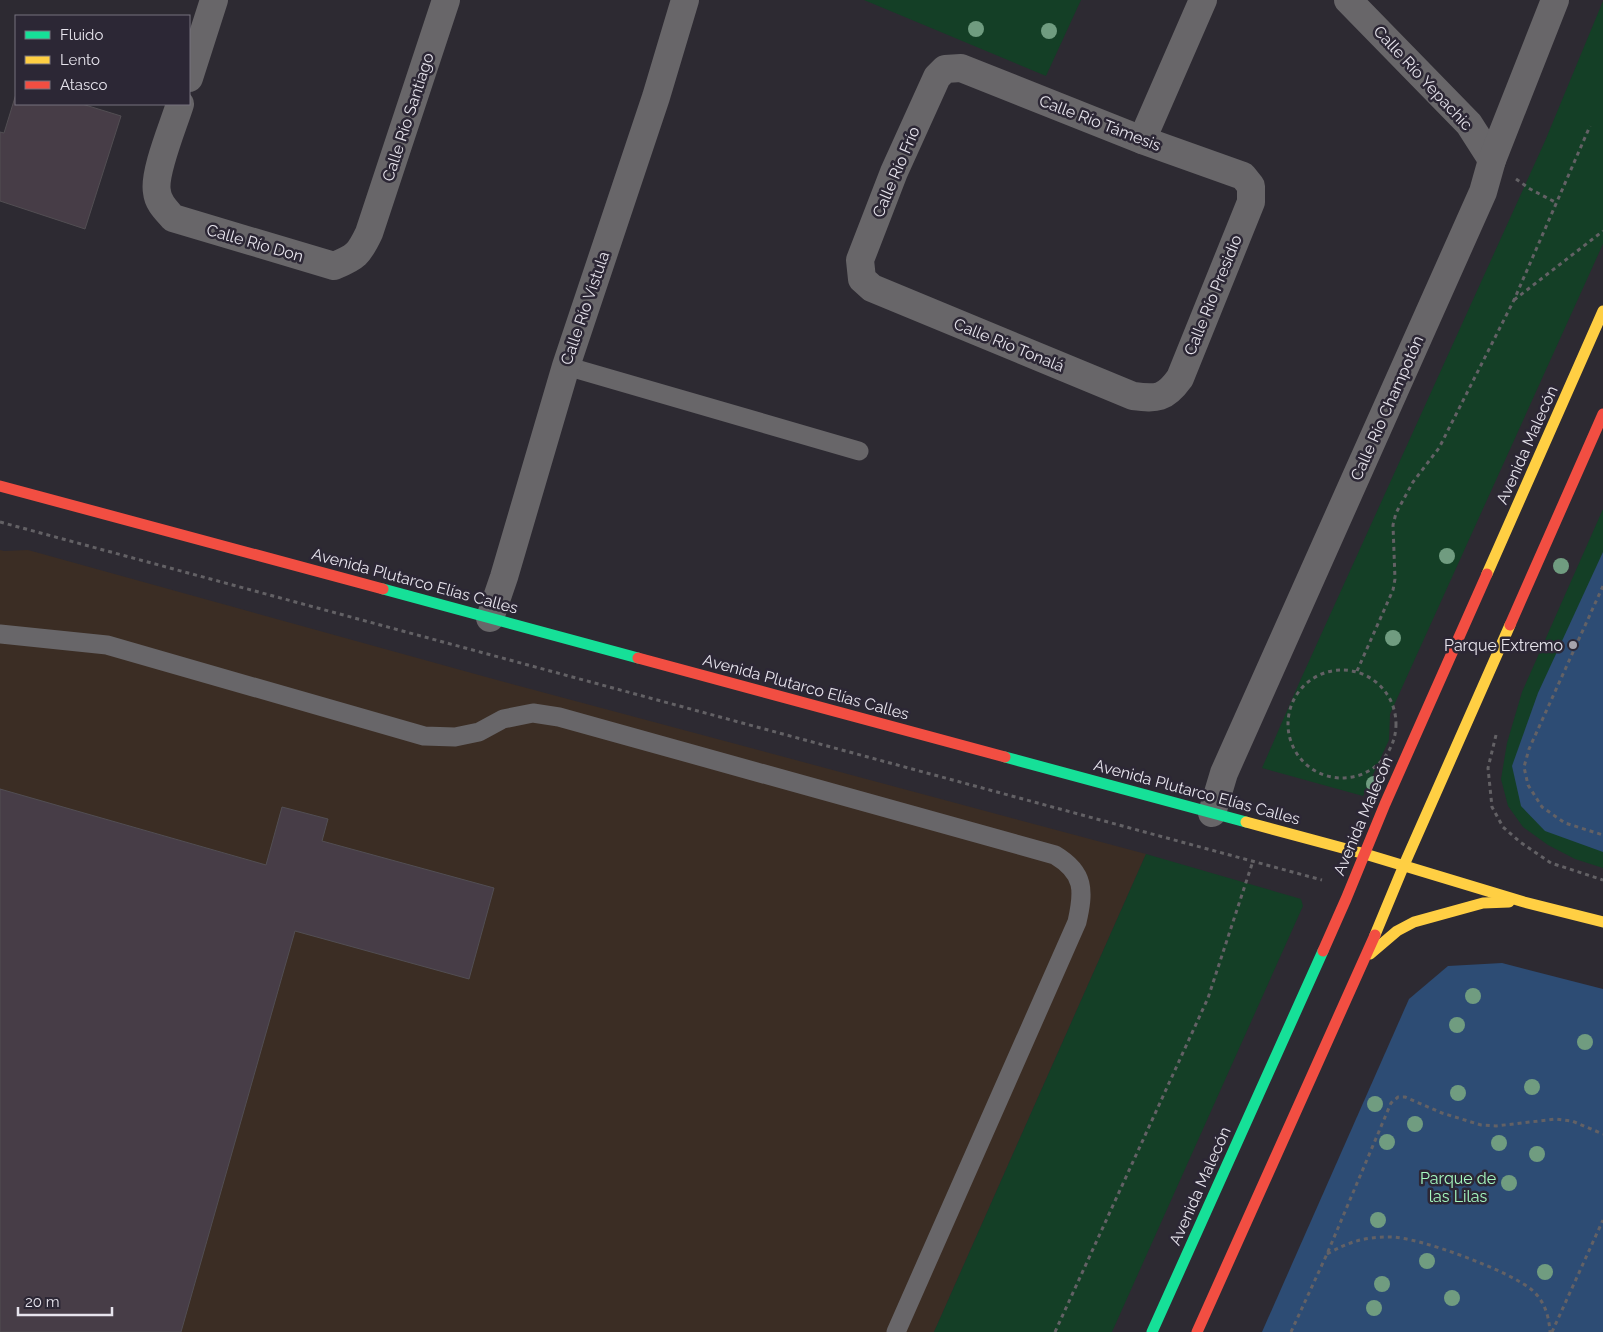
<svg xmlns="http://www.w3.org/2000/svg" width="1603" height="1332" font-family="Raleway,sans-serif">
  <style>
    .industrial { fill: #3b2d24 }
    .green { fill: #143f26 }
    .water { fill: #2d4c74 }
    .building { fill: #473d47; stroke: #524e53 }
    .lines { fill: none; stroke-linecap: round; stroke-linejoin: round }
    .path { stroke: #636165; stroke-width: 3; stroke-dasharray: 4 4; stroke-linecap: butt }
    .lane { stroke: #686669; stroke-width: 19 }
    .street { stroke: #686669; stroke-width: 28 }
    .fast { stroke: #16e098; stroke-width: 11 }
    .slow { stroke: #ffcf43; stroke-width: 11 }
    .jam { stroke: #f24e42; stroke-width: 11 }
    .tree { fill: #709c80 }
    .poi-dot { fill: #a6a3ac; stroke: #2c2735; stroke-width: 2 }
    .labels { text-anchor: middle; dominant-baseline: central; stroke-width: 5; stroke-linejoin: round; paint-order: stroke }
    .street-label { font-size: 16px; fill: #e7e4ed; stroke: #2c2735 }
    .poi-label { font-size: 16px; fill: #e7e4ed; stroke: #2c2735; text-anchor: end }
    .park-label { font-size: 16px; fill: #a7fac0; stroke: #2c2735 }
  </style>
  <rect width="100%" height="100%" fill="#2d2a32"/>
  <path class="industrial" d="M 0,550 L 4,551 L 28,550 L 486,677 L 1146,854 L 934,1332 L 0,1332 Z"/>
  <g class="green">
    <path d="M 864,0 L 1081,0 L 1046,76 Z"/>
    <path d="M 1603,1 L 1603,244 L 1390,714 L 1389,740 L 1363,796 L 1262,768 L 1300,681 L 1545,141 Z"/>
    <path d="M 1603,509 L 1603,868 L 1575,859 L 1548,845 L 1523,827 L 1508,806 L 1501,779 L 1507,743 L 1522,692 Z"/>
    <path d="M 1146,854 L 1301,899 L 1303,906 L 1112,1332 L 934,1332 Z"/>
  </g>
  <g class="water">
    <path d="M 1603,552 L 1603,852 L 1545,831 L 1521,806 L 1512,766 L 1538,693 Z"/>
    <path d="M 1502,963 L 1603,989 L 1603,1332 L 1262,1332 L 1409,999 L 1448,966 Z"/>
  </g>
  <g class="building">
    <path d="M 16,94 L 16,104 L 82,104 L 121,116 L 85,229 L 0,201 L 0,132 L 4,133 Z"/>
    <path d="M 0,789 L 266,865 L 282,807 L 328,819 L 322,841 L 494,888 L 469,979 L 295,931 L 181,1332 L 0,1332 Z"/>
  </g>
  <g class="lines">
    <g class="path">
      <path d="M 1516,179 L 1530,189 L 1557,203"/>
      <path d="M 1514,300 L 1603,231"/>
      <path d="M 0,522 L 1322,880"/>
      <path d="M 1603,586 L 1529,749 L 1524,767 L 1528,785 L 1542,807 L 1565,823 L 1603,835"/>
      <circle cx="1342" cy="724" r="54"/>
      <path d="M 1357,671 L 1393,590 L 1395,579 L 1393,525 L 1396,513 L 1413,482 L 1439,448 L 1514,300 L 1590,126"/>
      <path d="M 1496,735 L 1488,768 L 1492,807 L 1503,827 L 1520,842 L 1551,863 L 1603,880"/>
      <path d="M 1327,1254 C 1349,1242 1363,1237 1389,1237 C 1417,1236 1513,1272 1533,1291 C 1545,1302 1549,1317 1550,1332"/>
      <path d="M 1055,1332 L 1208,998 L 1253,861"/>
      <path d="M 1291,1332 L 1327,1254 L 1391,1103 L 1398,1097 L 1405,1097 L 1442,1113 L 1481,1125 L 1496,1126 L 1556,1119 L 1572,1121 L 1603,1134"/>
      <path d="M 1552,1332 L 1603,1220"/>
    </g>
    <g class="lane">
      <path d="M 566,366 L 859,451"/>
      <path d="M 0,634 L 107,645 L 424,736 L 455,737 L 479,732 L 503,719 L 533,713 L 559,717 L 1055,855 C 1085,873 1084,891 1077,922 L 896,1332"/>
    </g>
    <g class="street">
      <path d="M 1348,0 L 1469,124 L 1492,160"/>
      <path d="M 961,68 L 1142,140 L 1243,176 L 1251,186 L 1251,202 L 1180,378 C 1165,399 1157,399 1133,396 L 872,288 L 862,279 L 860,260 L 894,172 L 937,77 L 945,69 Z"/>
      <path d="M 189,78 L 214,0"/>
      <path d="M 180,104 C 174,124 153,173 157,192 C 158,203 166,210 173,218 L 334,266 C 356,257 359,254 369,233 L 446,0"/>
      <path d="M 1142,140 L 1203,0"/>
      <path d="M 490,618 L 504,577 L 566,366 L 656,97 L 685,0"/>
      <path d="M 1212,813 L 1224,773 L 1483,192 L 1492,160 L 1555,0"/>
    </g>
    <g class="fast">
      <path d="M 383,589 L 638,658"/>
      <path d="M 1005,757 L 1246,822"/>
      <path d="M 1152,1332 L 1323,951"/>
    </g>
    <g class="slow">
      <path d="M 1487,574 L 1603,311"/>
      <path d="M 1246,822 L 1365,854 L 1524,902 L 1603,922"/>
      <path d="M 1375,935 L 1404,865 L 1510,625"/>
      <path d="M 1370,954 L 1397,931 L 1414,922 L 1483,903 L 1509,902"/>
    </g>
    <g class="jam">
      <path d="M 0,486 L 383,589"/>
      <path d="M 1510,625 L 1603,414"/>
      <path d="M 638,658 L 1005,757"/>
      <path d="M 1323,951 L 1346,899 L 1385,804 L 1487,574"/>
      <path d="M 1197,1332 L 1375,935"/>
    </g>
  </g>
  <g class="tree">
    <circle cx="976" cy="29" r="8"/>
    <circle cx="1049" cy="31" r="8"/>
    <circle cx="1447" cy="556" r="8"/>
    <circle cx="1561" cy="566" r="8"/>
    <circle cx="1393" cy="638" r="8"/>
    <circle cx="1374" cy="784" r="8"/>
    <circle cx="1473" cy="996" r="8"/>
    <circle cx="1457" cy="1025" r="8"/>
    <circle cx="1585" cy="1042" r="8"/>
    <circle cx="1532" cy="1087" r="8"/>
    <circle cx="1458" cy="1093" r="8"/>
    <circle cx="1375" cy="1104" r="8"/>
    <circle cx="1415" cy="1124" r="8"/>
    <circle cx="1387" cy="1142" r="8"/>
    <circle cx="1499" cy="1143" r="8"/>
    <circle cx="1537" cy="1154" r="8"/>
    <circle cx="1509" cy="1183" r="8"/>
    <circle cx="1378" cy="1220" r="8"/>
    <circle cx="1427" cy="1261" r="8"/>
    <circle cx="1545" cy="1272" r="8"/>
    <circle cx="1382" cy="1284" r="8"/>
    <circle cx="1452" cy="1298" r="8"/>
    <circle cx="1374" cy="1308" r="8"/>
  </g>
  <circle class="poi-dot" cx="1573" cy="645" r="5"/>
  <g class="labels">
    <g class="street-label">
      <text transform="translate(1423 78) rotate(47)">Calle Río Yepachic</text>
      <text transform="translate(408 117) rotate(-72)">Calle Río Santiago</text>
      <text transform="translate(1100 123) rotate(21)">Calle Río Támesis</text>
      <text transform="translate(896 172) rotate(-67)">Calle Río Frío</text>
      <text transform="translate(255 243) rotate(16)">Calle Río Don</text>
      <text transform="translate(1213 295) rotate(-68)">Calle Río Presidio</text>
      <text transform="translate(585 308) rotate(-71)">Calle Río Vistula</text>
      <text transform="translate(1009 345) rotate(22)">Calle Río Tonalá</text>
      <text transform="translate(1387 408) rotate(-66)">Calle Río Champotón</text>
      <text transform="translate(1527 445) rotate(-66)">Avenida Malecón</text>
      <text transform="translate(415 581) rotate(15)">Avenida Plutarco Elías Calles</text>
      <text transform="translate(806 687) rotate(15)">Avenida Plutarco Elías Calles</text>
      <text transform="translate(1197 792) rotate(15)">Avenida Plutarco Elías Calles</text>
      <text transform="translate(1363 816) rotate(-67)">Avenida Malecón</text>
      <text transform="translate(1200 1186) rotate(-66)">Avenida Malecón</text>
    </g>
    <g class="poi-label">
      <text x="1563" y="645">Parque Extremo</text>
    </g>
    <g class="park-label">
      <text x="1458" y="1178">Parque de<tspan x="1458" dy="18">las Lilas</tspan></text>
    </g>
  </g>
  <rect x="15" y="15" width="175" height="90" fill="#2c2735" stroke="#77737f"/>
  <rect x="25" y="31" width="25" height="8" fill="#16e098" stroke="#77737f"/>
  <text x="60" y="40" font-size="15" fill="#e7e4ed">Fluido</text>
  <rect x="25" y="56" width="25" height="8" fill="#ffcf43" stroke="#77737f"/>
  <text x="60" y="65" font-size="15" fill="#e7e4ed">Lento</text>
  <rect x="25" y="81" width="25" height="8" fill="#f24e42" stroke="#77737f"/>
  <text x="60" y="90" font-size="15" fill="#e7e4ed">Atasco</text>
  <path d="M18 1307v8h94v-8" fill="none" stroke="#e7e4ed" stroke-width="2.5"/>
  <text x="25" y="1307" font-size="15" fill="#e7e4ed" stroke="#2c2735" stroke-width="4" paint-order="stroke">20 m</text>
</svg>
